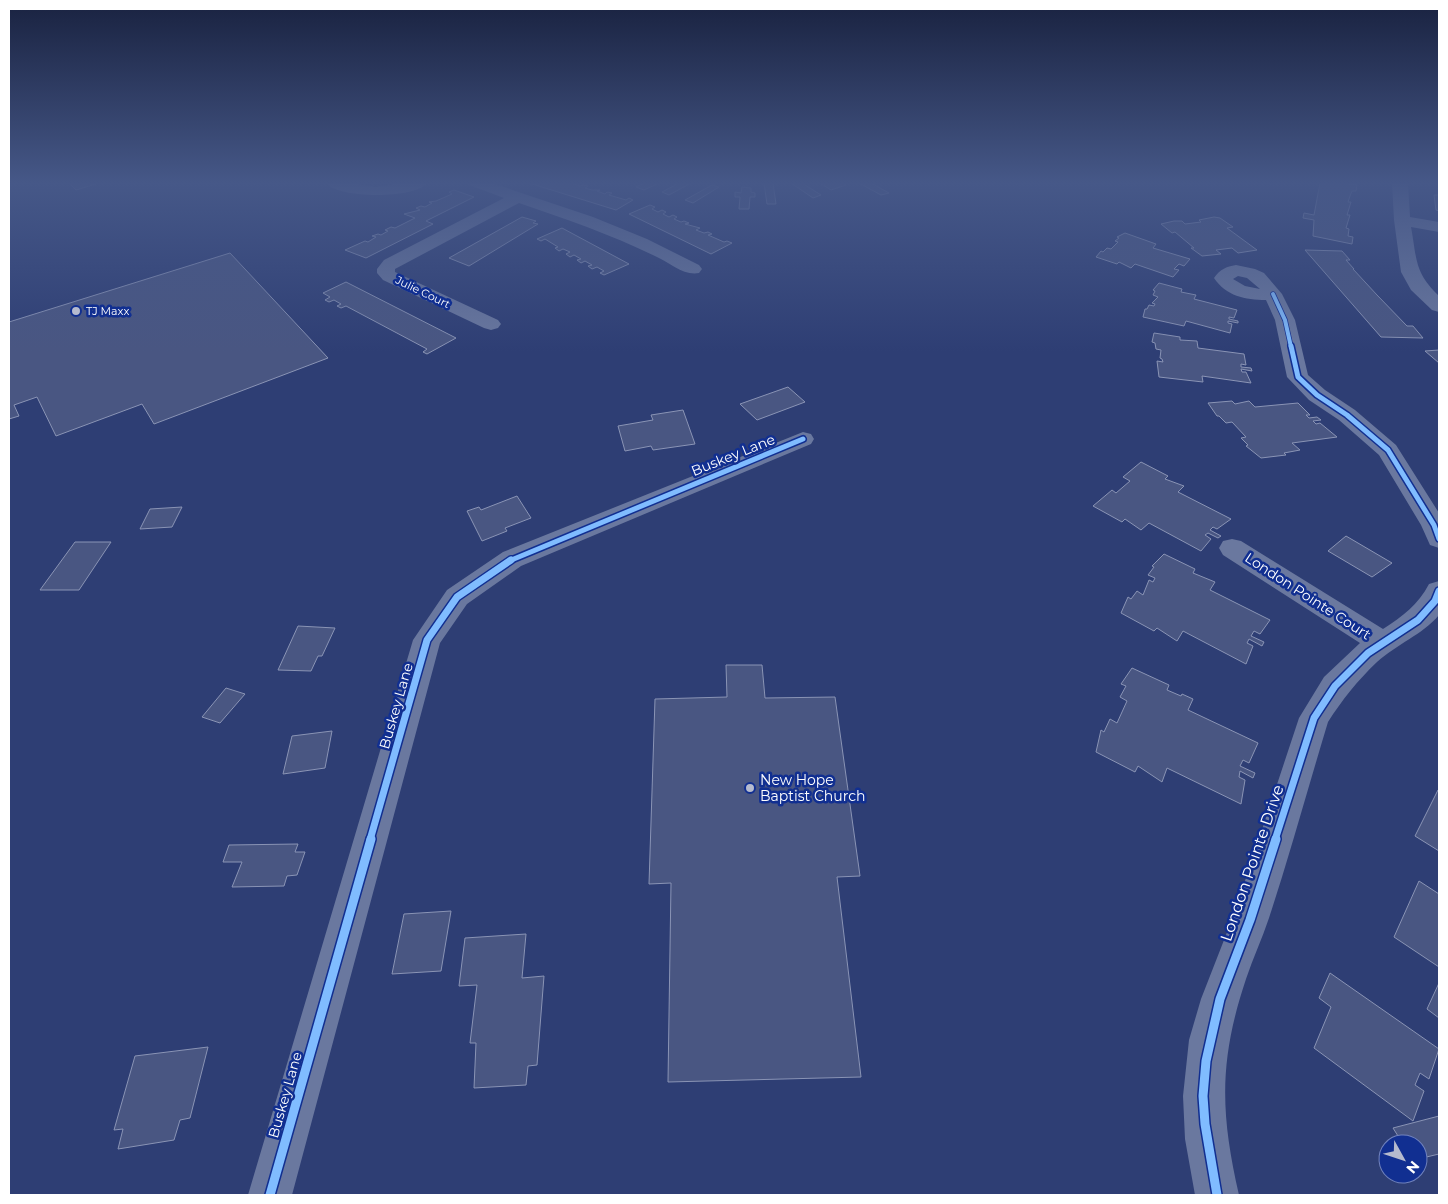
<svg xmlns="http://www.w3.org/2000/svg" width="1448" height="1204" font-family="Montserrat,sans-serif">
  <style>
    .building { fill: #495682; stroke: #8a94b5 }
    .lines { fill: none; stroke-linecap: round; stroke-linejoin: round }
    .minor { fill: #6a789f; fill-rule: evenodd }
    .cycleway-far3-casing { stroke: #112f91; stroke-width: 5.5 }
    .cycleway-far2-casing { stroke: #112f91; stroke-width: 8 }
    .cycleway-far1-casing { stroke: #112f91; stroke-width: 10 }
    .cycleway-casing { stroke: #112f91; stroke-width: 12 }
    .cycleway-far3 { stroke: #80bcff; stroke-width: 4 }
    .cycleway-far2 { stroke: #80bcff; stroke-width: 5 }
    .cycleway-far1 { stroke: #80bcff; stroke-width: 7 }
    .cycleway { stroke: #80bcff; stroke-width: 9 }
    .poi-dot { fill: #b6bbce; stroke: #112f91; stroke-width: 2 }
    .labels { text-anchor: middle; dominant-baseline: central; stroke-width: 5; stroke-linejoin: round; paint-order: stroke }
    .far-street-label { font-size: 11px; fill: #fff; stroke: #112f91 }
    .far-poi-label { font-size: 11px; fill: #fff; stroke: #112f91; text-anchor: start }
    .street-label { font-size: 14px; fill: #fff; stroke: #112f91 }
    .poi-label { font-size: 14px; fill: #fff; stroke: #112f91; text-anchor: start }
    .near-street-label { font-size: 16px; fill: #fff; stroke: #112f91 }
  </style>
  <rect width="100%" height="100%" fill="#2e3e74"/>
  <g class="building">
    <path d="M 69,183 L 99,183 L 76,190 Z"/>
    <path d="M 529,183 L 574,183 L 573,184 L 580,186 L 583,185 L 588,186 L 585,188 L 592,190 L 600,190 L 597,191 L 605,194 L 607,192 L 612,193 L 609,195 L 626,200 L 629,198 L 633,200 L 616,210 Z"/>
    <path d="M 644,183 L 659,183 L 644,190 L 636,187 Z"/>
    <path d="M 679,183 L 691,183 L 669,195 L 662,192 Z"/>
    <path d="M 764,183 L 773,183 L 776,204 L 767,204 Z"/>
    <path d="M 791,183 L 802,183 L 821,195 L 813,198 Z"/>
    <path d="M 820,183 L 843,183 L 846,185 L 831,190 Z"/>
    <path d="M 859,183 L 871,183 L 889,193 L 881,195 Z"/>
    <path d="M 1320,183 L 1344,183 L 1357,185 L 1356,191 L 1352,191 L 1350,196 L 1348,202 L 1351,202 L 1347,215 L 1350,215 L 1346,228 L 1349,229 L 1348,236 L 1353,237 L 1352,244 L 1313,236 L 1314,220 L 1303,218 L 1304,213 L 1314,215 Z"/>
    <path d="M 712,185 L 719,187 L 693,203 L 685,200 Z"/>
    <path d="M 742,187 L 751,188 L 751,192 L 755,193 L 755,197 L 750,197 L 749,209 L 739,209 L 740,197 L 735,197 L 735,192 L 741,193 Z"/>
    <path d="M 454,190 L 474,197 L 426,221 L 433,224 L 366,258 L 345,250 L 365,241 L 368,242 L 376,237 L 372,236 L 378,234 L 381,235 L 388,231 L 385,230 L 391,227 L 395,228 L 415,218 L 404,214 L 420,210 L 416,208 L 421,206 L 425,207 L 432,203 L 429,202 L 436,201 L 452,194 L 449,192 Z"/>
    <path d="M 1434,195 L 1439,195 L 1439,211 L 1436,210 Z"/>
    <path d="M 650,205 L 655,207 L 652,209 L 658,212 L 662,210 L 666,212 L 663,214 L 669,217 L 673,215 L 677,217 L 674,219 L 681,222 L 684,221 L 689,223 L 685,224 L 700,228 L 696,230 L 704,233 L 708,232 L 712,234 L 708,235 L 724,242 L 727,241 L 732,243 L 711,254 L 629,214 Z"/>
    <path d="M 522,217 L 536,221 L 533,223 L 538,224 L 469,266 L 449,258 Z"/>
    <path d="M 1214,217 L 1220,218 L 1233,227 L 1227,228 L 1257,250 L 1238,253 L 1232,248 L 1216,250 L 1221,254 L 1202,256 L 1191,248 L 1194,248 L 1175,232 L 1172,233 L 1161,224 L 1174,221 L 1182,221 L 1185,224 L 1201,222 L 1199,220 Z"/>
    <path d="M 562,228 L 629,264 L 604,275 L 600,273 L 604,271 L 597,267 L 592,269 L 588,266 L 592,265 L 585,261 L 581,263 L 577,260 L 581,259 L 574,255 L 570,257 L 566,254 L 570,252 L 563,249 L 559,251 L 555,248 L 558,247 L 545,239 L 541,241 L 537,239 Z"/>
    <path d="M 1125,233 L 1156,244 L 1153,248 L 1190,259 L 1184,266 L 1179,264 L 1174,269 L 1179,270 L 1173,277 L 1135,264 L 1131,268 L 1119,262 L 1117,264 L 1096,257 L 1101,251 L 1103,252 L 1107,248 L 1111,249 L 1118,242 L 1115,241 L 1119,238 L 1117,237 Z"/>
    <path d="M 1305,250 L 1342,251 L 1350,260 L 1346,260 L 1354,269 L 1353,269 L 1377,295 L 1407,326 L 1413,326 L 1423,338 L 1381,337 Z"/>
    <path d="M 230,253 L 328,358 L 154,424 L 142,404 L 56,436 L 37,397 L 14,405 L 19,416 L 9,419 L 9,322 Z"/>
    <path d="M 346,282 L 456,338 L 427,354 L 423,352 L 427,349 L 346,306 L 341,308 L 337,306 L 341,304 L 334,300 L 329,302 L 325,300 L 330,297 L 323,293 Z"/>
    <path d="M 1159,283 L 1182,289 L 1181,292 L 1196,295 L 1194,299 L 1237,310 L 1234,318 L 1229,317 L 1229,319 L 1238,321 L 1238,323 L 1228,321 L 1228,323 L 1232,324 L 1230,333 L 1186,321 L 1184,326 L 1143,317 L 1145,309 L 1147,309 L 1149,305 L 1154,306 L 1155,304 L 1152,303 L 1158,297 L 1153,295 L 1155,291 L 1153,290 Z"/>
    <path d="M 1154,333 L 1180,337 L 1180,340 L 1197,341 L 1198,348 L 1244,354 L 1246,365 L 1241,364 L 1241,367 L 1251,368 L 1252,371 L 1241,369 L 1242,372 L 1246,372 L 1251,383 L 1202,376 L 1203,382 L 1159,377 L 1157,361 L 1163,362 L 1162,359 L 1160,358 L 1161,350 L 1156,349 L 1155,343 L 1152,342 Z"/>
    <path d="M 1439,350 L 1439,363 L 1425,351 Z"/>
    <path d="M 788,387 L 805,402 L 757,420 L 740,404 Z"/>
    <path d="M 1232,401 L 1235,404 L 1249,401 L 1255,407 L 1298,403 L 1310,415 L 1306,415 L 1309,418 L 1317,417 L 1321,420 L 1313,421 L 1316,424 L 1320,423 L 1337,437 L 1292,443 L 1300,450 L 1284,453 L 1286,455 L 1261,458 L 1246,446 L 1248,445 L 1241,438 L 1246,437 L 1232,422 L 1226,423 L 1219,416 L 1217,416 L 1208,403 Z"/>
    <path d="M 683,410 L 695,444 L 653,450 L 651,446 L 625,451 L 618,426 L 653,420 L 651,415 Z"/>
    <path d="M 1141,462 L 1168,476 L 1165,479 L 1184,486 L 1178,492 L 1231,519 L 1217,529 L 1213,527 L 1210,530 L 1221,536 L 1218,538 L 1208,533 L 1205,535 L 1211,539 L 1201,551 L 1149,523 L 1141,530 L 1125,519 L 1122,522 L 1093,506 L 1112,490 L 1116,493 L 1130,481 L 1123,477 Z"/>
    <path d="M 517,496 L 531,518 L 505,528 L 507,531 L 482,541 L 467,511 L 479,507 L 481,510 Z"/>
    <path d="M 182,507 L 172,527 L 140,529 L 150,509 Z"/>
    <path d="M 1346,536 L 1392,563 L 1372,577 L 1328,551 Z"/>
    <path d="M 75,542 L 111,542 L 79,590 L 40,590 Z"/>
    <path d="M 1164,554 L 1195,569 L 1193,573 L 1215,582 L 1210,590 L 1270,620 L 1260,634 L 1254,631 L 1251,636 L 1264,642 L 1262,646 L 1249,639 L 1247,643 L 1253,646 L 1246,664 L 1183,631 L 1177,641 L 1157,628 L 1154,631 L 1121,613 L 1128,597 L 1131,599 L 1137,591 L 1143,595 L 1149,580 L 1153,582 L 1155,578 L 1148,575 L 1154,567 L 1152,566 Z"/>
    <path d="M 298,626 L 335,628 L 322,656 L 318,656 L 311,671 L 278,670 Z"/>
    <path d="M 726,665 L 762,665 L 765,698 L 835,697 L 860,876 L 837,877 L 861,1077 L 668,1082 L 671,883 L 649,884 L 655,699 L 727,697 Z"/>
    <path d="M 1132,668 L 1169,685 L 1167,690 L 1181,696 L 1182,694 L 1193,699 L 1188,710 L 1258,743 L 1249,763 L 1243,760 L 1240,766 L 1255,773 L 1253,778 L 1240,771 L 1239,777 L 1245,780 L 1241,804 L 1167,768 L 1162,782 L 1138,766 L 1135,772 L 1096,752 L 1101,730 L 1104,732 L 1110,719 L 1117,723 L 1127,701 L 1120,697 L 1126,686 L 1121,684 Z"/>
    <path d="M 226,688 L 245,694 L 220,723 L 202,717 Z"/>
    <path d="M 332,731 L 325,768 L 283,774 L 292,736 Z"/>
    <path d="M 1438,790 L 1439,791 L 1439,851 L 1415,836 Z"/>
    <path d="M 298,844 L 295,852 L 305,852 L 297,875 L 287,876 L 284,886 L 232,887 L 242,862 L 223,862 L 229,845 Z"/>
    <path d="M 1419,881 L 1439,894 L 1439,967 L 1394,937 Z"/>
    <path d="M 451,911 L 441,971 L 392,974 L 404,914 Z"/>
    <path d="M 526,934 L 522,978 L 544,976 L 537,1065 L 528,1066 L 526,1085 L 474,1088 L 476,1043 L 470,1043 L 477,985 L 459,986 L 465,938 Z"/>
    <path d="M 1330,973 L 1439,1049 L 1429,1079 L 1420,1073 L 1415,1085 L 1424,1091 L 1413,1121 L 1314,1048 L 1331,1007 L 1319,998 Z"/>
    <path d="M 1439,983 L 1439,1018 L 1427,1009 Z"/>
    <path d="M 208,1047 L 190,1118 L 180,1120 L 174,1140 L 118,1149 L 123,1129 L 114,1130 L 135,1056 Z"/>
    <path d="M 1439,1116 L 1439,1154 L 1418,1159 L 1418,1144 L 1403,1144 L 1393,1128 Z"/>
  </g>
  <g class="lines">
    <g class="minor">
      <path d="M 326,183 L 350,183 L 376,187 L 402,183 L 427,183 C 416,199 338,199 326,183 Z"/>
      <path d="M 469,183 L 492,183 L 593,217 L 647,239 L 699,265 L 702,269 L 699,273 C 684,276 670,263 657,257 C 612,235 566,219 519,203 L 395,269 L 395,272 L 498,320 L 501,324 L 498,328 L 491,330 L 484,328 L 383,280 L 377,273 L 377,269 L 384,260 L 504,198 L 472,186 Z"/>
      <path d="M 1392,183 L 1408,183 L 1410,217 L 1439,222 L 1439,232 L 1411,227 C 1417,259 1414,272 1439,296 L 1439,312 L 1432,310 L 1411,290 L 1401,272 L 1394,220 Z"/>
      <path d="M 1236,265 L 1255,269 L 1264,273 L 1282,294 L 1295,320 L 1308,375 L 1325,390 L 1355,410 L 1396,445 L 1439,513 L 1439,548 L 1430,545 L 1421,525 L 1379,455 L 1339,420 L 1309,400 L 1287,377 L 1275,320 L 1266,300 C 1245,300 1226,296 1214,278 C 1220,269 1226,267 1236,265 ZM 1238,276 L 1247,278 L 1260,289 L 1245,286 L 1233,279 Z"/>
      <path d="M 803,432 L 811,434 L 814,439 L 811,444 L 521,566 L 467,604 L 440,643 L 292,1195 L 248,1195 L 413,640 L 447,590 L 503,552 Z"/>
      <path d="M 1232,539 L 1241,541 L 1383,629 C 1403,616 1418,605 1429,584 L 1439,581 L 1439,615 C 1422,635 1397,644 1377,662 C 1358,680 1342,700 1328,722 C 1308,788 1290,854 1269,918 C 1262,939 1253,958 1246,979 C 1219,1060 1220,1112 1239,1195 L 1195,1195 L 1185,1139 L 1183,1096 L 1189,1040 L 1201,999 L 1233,917 L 1299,718 L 1324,677 L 1360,643 L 1223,555 L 1219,548 L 1223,541 Z"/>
    </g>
    <defs>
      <path id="cycleway-far3" d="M 1273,294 L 1285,320 L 1291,347"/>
      <g id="cycleway-far2">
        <path d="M 1291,346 L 1298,377 L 1317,395 L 1347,415 L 1388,450 L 1434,525 L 1439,539"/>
        <path d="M 509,561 L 803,439"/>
      </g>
      <g id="cycleway-far1">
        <path d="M 370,840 L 427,640 L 457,597 L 511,560"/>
        <path d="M 1275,840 L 1314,718 L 1335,686 L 1368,653 L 1418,620 L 1435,601 L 1439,591"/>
      </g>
      <g id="cycleway">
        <path d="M 270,1195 L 371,839"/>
        <path d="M 1217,1195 L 1205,1124 L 1203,1096 L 1206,1061 L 1220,999 L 1250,920 L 1276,839"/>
      </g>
    </defs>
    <use href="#cycleway-far3" class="cycleway-far3-casing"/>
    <use href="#cycleway-far2" class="cycleway-far2-casing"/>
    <use href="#cycleway-far1" class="cycleway-far1-casing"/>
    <use href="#cycleway" class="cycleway-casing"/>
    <use href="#cycleway-far3" class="cycleway-far3"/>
    <use href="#cycleway-far2" class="cycleway-far2"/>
    <use href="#cycleway-far1" class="cycleway-far1"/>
    <use href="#cycleway" class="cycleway"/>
  </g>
  <linearGradient id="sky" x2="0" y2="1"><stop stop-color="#192240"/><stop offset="0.52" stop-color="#465888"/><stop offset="1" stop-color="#465888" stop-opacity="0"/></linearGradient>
  <rect width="1448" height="352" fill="url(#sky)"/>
  <g class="poi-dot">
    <circle cx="76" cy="311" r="5"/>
    <circle cx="750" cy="788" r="5"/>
  </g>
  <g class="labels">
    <g class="far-street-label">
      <text transform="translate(423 292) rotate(26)">Julie Court</text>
    </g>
    <g class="far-poi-label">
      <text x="86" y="311">TJ Maxx</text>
    </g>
    <g class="street-label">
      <text transform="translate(733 455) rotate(-22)">Buskey Lane</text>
      <text transform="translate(1308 596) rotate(33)">London Pointe Court</text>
      <text transform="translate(396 706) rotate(-74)">Buskey Lane</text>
      <text transform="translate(285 1095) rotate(-74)">Buskey Lane</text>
    </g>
    <g class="poi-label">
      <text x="760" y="780">New Hope<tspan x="760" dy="16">Baptist Church</tspan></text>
    </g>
    <g class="near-street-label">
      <text transform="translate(1252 863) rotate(-71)">London Pointe Drive</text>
    </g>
  </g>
  <rect width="1448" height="1204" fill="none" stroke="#ffffff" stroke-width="20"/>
  <g transform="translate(1403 1159) rotate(130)"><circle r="24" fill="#112f91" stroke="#7082bd"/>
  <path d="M0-4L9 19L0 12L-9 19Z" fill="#b6bbce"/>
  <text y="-8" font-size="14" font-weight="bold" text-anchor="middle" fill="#ffffff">N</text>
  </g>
</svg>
